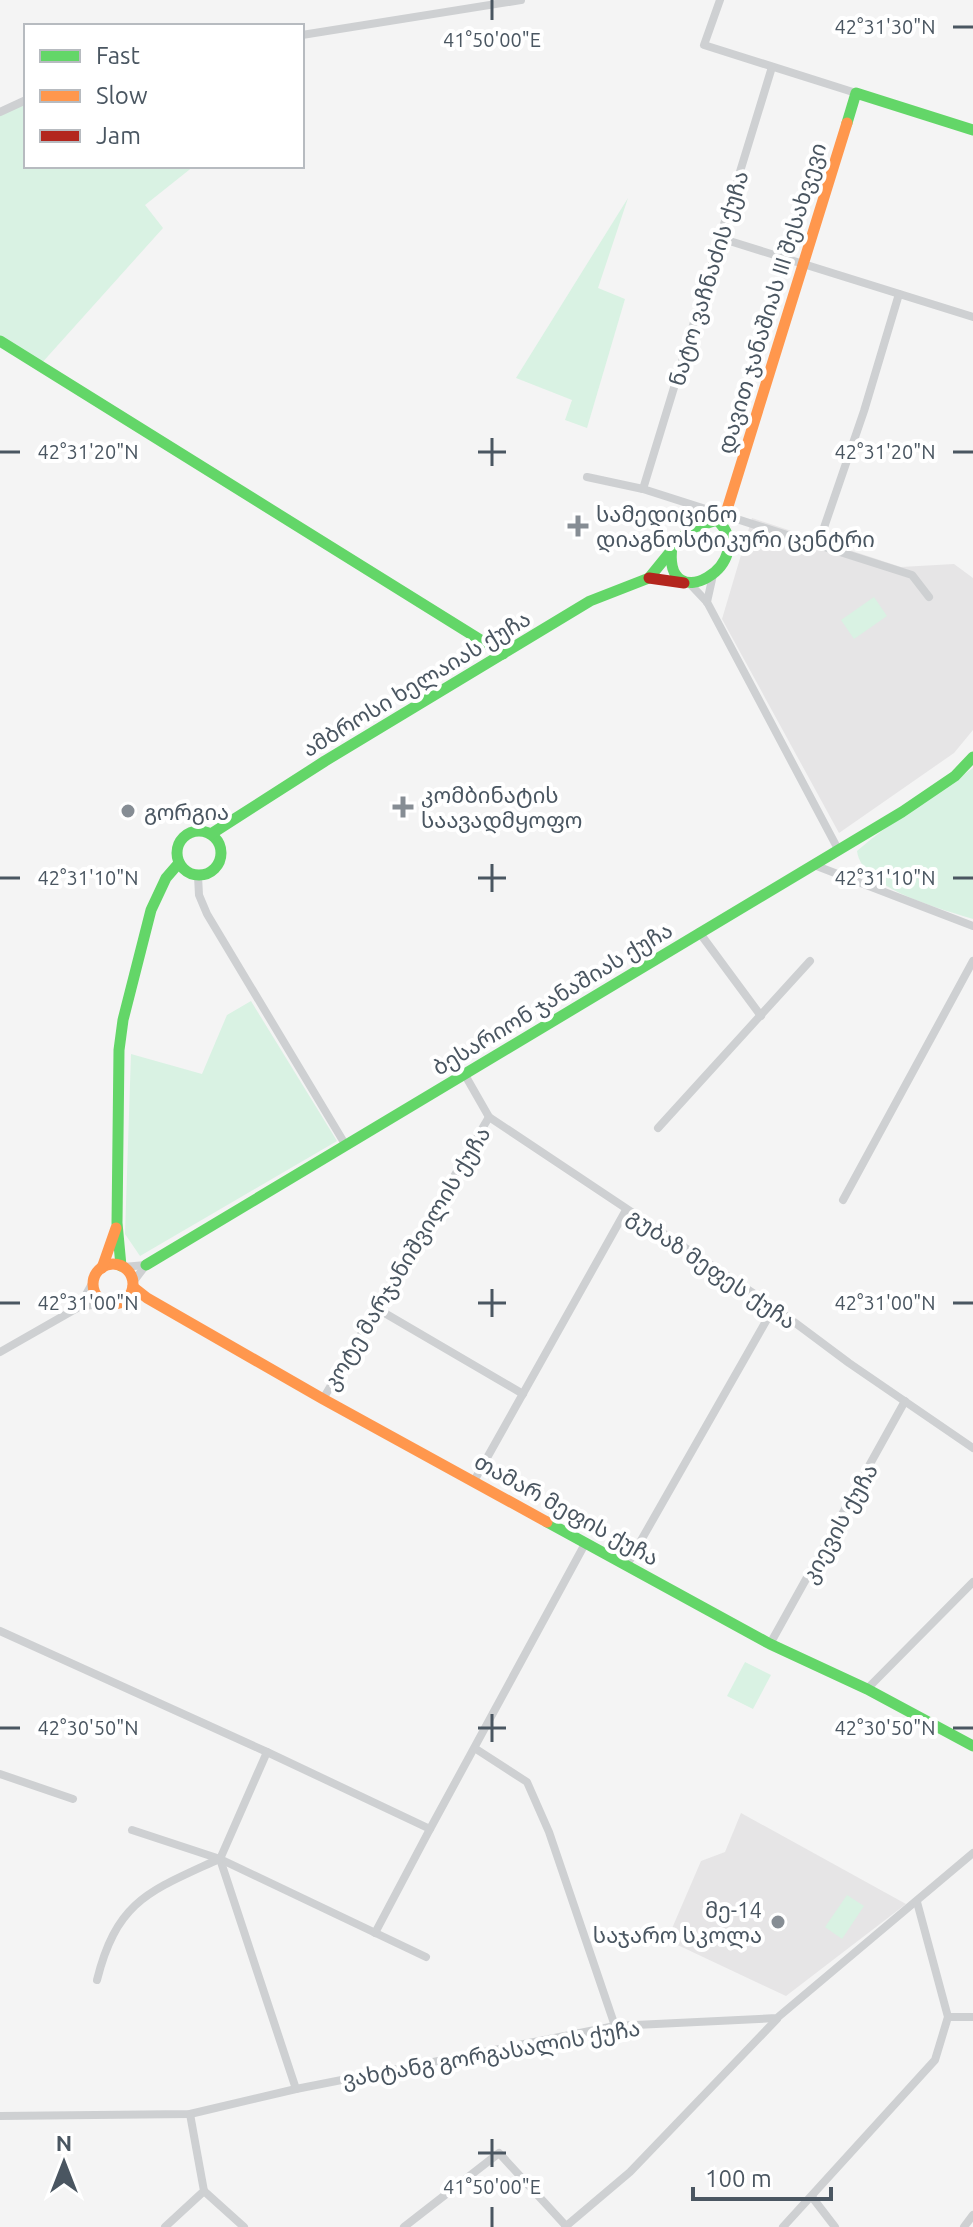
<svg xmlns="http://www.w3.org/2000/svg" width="973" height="2227" font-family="Ubuntu,'Noto Sans Georgian',sans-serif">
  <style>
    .education { fill: #e6e5e6 }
    .green { fill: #d9f2e3 }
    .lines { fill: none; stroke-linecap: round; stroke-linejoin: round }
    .street { stroke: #ced0d2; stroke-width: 8 }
    .fast { stroke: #63d668; stroke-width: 11 }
    .slow { stroke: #ff974d; stroke-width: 11 }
    .jam { stroke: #b3261e; stroke-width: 11 }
    .ticks { fill: none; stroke: #4a5661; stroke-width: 3 }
    .poi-dot { fill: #868d94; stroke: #fff; stroke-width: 3 }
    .labels { text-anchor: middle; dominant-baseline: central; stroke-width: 8; stroke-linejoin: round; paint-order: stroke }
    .street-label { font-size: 22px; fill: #4a5661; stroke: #fff }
    .poi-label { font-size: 22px; fill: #4a5661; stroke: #fff; text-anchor: start }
    .ticks-label { font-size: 20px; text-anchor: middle; fill: #4a5661; stroke: #fff; stroke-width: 8; stroke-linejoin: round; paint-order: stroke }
  </style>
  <rect width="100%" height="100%" fill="#f4f4f4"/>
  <g class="education">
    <path d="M 752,518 L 901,567 L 954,564 L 973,578 L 973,730 L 954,753 L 839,833 L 722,619 Z"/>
    <path d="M 741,1813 L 906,1904 L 786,1996 L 667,1940 L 701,1861 L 725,1852 Z"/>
  </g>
  <g class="green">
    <path d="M 26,100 L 26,166 L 194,166 L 145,205 L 163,228 L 40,365 L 0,341 L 0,112 Z"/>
    <path d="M 628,198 L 598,288 L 625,299 L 587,428 L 565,420 L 572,400 L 516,378 Z"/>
    <path d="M 874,597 L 887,616 L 854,639 L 841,620 Z"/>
    <path d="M 973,768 L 973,919 C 942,909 862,889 857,851 C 892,820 935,797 973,768 Z"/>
    <path d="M 251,1001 L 337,1141 L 140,1256 L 125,1234 L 131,1054 L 202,1074 L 227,1015 Z"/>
    <path d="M 745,1662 L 771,1675 L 753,1709 L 727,1696 Z"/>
    <path d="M 847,1895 L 864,1906 L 842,1939 L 825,1927 Z"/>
  </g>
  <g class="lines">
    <g class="street">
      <path d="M 720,0 L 704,45 L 856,93"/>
      <path d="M 302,35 L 521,0"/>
      <path d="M 0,112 L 26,100"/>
      <path d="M 720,238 L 973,317"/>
      <path d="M 587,477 L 643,489 L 912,575 L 929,597"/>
      <path d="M 643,489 L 772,67"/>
      <path d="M 818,545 L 864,411 L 899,294"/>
      <path d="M 690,584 L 707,602 L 839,851"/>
      <path d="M 707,602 L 713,575"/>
      <path d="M 814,865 L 973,926"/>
      <path d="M 198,876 L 199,895 L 207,914 L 345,1144"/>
      <path d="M 699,932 L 761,1016"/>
      <path d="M 465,1075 L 489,1117 L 774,1307 L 849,1363 L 973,1448"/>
      <path d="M 658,1128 L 810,961"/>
      <path d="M 843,1200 L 973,961"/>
      <path d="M 123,1267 L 146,1265"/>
      <path d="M 133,1282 L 146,1265"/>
      <path d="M 79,1307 L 93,1282"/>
      <path d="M 376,1308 L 523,1394"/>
      <path d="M 0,1352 L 79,1307 L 105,1303"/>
      <path d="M 323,1399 L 489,1117"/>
      <path d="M 474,1481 L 626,1210"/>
      <path d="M 627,1565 L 774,1307"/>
      <path d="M 0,1631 L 267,1752 L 430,1829 L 586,1542"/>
      <path d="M 770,1644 L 905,1401"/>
      <path d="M 867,1689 L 973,1582"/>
      <path d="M 476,1749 L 527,1782 L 549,1832 L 615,2026"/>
      <path d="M 0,1774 L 73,1799"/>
      <path d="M 132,1830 L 220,1859 L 426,1957"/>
      <path d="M 220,1859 L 296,2089"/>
      <path d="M 220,1859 L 267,1752"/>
      <path d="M 375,1933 L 430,1829"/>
      <path d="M 97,1980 C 117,1900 150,1891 219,1859"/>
      <path d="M 948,2017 L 973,2017"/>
      <path d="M 0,2116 L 190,2114 L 296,2089 L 615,2026 L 777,2018 L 973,1853"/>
      <path d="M 204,2191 L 244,2227"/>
      <path d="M 812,2197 L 835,2227"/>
      <path d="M 165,2227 L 204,2191 L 190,2114"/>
      <path d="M 404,2227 L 499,2153 L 566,2226"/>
      <path d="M 565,2227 L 630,2172 L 777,2019"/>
      <path d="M 783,2227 L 935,2060 L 948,2017 L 917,1902"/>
      <path d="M 964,2227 L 973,2215"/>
    </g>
    <g class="fast">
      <path d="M 847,123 L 856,93 L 973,130"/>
      <path d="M 0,341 L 503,654"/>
      <path d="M 717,520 C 762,562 662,622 672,546 L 692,528 Z"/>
      <circle cx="199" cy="853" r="22"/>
      <path d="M 211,834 L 325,761 L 590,601 L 649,578 L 671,551"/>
      <path d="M 146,1265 L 902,812 L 955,776 L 973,757"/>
      <path d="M 121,1266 L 117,1223 L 119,1050 L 123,1020 L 151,910 L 166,878 L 179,863"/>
      <path d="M 547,1522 L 770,1644 L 867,1689 L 973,1746"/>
    </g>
    <g class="slow">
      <path d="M 725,516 L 847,123"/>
      <circle cx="113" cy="1284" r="20"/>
      <path d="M 102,1268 L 116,1228"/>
      <path d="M 133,1287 L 147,1298 L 323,1399 L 547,1522"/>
    </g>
    <path class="jam" d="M 649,578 L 684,583"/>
  </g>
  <path class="ticks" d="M 492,0 L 492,20M 953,27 L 973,27M 492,438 L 492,466M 0,452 L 20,452M 478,452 L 506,452M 953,452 L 973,452M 492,864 L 492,892M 0,878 L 20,878M 478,878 L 506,878M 953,878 L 973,878M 492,1289 L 492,1317M 0,1303 L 20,1303M 478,1303 L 506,1303M 953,1303 L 973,1303M 492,1714 L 492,1742M 0,1728 L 20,1728M 478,1728 L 506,1728M 953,1728 L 973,1728M 492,2139 L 492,2167M 478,2153 L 506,2153M 492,2207 L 492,2227"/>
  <g class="poi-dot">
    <path d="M574 514h8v8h8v8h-8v8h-8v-8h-8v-8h8z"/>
    <path d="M399 795h8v8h8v8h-8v8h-8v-8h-8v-8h8z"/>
    <circle cx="128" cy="811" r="8"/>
    <circle cx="778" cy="1922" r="8"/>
  </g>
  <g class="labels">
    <g class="street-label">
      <text transform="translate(708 278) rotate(-73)">ნატო ვაჩნაძის ქუჩა</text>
      <text transform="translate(771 298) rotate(-73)">დავით ჯანაშიას III შესახვევი</text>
      <text transform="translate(416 683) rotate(-31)">ამბროსი ხელაიას ქუჩა</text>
      <text transform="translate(552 998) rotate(-31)">ბესარიონ ჯანაშიას ქუჩა</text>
      <text transform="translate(406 1258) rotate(-59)">კოტე მარჯანიშვილის ქუჩა</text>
      <text transform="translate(712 1268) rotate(34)">გუბაზ მეფეს ქუჩა</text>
      <text transform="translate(567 1509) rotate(29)">თამარ მეფის ქუჩა</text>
      <text transform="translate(839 1523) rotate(-61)">კიევის ქუჩა</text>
      <text transform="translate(491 2053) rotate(-10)">ვახტანგ გორგასალის ქუჩა</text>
    </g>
    <g class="poi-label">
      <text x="596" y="513">სამედიცინო<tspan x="596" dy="25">დიაგნოსტიკური ცენტრი</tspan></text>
      <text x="421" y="794">კომბინატის<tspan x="421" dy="25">საავადმყოფო</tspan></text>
      <text x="144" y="811">გორგია</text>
      <text x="762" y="1909" text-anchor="end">მე-14<tspan x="762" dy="25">საჯარო სკოლა</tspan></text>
    </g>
  </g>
  <g class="ticks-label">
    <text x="885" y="34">42°31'30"N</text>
    <text x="492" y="47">41°50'00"E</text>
    <text x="88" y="459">42°31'20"N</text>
    <text x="885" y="459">42°31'20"N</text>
    <text x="88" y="885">42°31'10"N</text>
    <text x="885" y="885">42°31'10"N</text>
    <text x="88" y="1310">42°31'00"N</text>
    <text x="885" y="1310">42°31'00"N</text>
    <text x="88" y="1735">42°30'50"N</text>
    <text x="885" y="1735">42°30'50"N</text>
    <text x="492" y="2194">41°50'00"E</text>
  </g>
  <rect x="24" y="24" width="280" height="144" fill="#ffffff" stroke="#b7bbc0" stroke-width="2"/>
  <rect x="40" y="50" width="40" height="12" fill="#63d668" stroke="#b7bbc0" stroke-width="2"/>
  <text x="96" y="64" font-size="24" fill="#4a5661">Fast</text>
  <rect x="40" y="90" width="40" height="12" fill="#ff974d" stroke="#b7bbc0" stroke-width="2"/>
  <text x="96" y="104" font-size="24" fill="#4a5661">Slow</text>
  <rect x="40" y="130" width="40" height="12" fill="#b3261e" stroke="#b7bbc0" stroke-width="2"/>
  <text x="96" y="144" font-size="24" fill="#4a5661">Jam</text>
  <g transform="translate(64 2163)" stroke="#ffffff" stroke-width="6" paint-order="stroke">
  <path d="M0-6L14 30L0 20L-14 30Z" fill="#4a5661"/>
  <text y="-12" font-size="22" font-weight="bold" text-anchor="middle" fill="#4a5661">N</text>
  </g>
  <path d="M693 2187v12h138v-12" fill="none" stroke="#4a5661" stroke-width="4"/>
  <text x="705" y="2187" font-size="24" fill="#4a5661" stroke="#ffffff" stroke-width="6" paint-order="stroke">100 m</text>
</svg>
